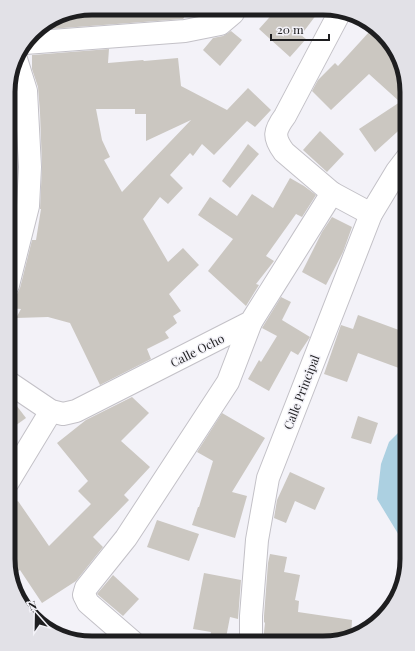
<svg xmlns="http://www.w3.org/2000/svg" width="415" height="651" font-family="'Playfair Display',serif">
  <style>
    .water { fill: #acd0e1 }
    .building { fill: #cbc7c1; fill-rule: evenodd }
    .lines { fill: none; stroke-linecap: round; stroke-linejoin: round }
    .minor-casing { stroke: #c3c1c7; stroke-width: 24 }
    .tertiary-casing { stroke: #c3c1c7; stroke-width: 24 }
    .minor { stroke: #fff; stroke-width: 22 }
    .tertiary { stroke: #fff; stroke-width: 22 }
    .labels { text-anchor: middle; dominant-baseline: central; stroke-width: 3; stroke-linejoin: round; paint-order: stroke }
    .street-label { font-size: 12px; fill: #1e1e20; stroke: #f3f2f8 }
    .rim { fill: none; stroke: #1e1e20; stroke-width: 5 }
  </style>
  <rect width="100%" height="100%" fill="#f3f2f8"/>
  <path class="water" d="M 407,424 L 407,550 L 406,547 L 397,532 L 377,499 L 381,464 L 389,442 Z"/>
  <g class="building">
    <path d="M 276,10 L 320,10 L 301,35 L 306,39 L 290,57 L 259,29 Z"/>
    <path d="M 184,11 L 184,18 L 183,19 L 36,30 L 65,13 L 118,14 L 118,12 Z"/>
    <path d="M 231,31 L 242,40 L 220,66 L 203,50 L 213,38 L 223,36 Z"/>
    <path d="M 370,31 L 401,60 L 407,92 L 407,123 L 375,152 L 359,129 L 400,102 L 369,74 L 331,110 L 312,91 L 318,80 L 335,63 L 338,66 Z"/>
    <path d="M 109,49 L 108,63 L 143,60 L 144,61 L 178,58 L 181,86 L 227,110 L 248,88 L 271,110 L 255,127 L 247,121 L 214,155 L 202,144 L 193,156 L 190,153 L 170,175 L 183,188 L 168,204 L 160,197 L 143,219 L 168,262 L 183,248 L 199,265 L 169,294 L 181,311 L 173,316 L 177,323 L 165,332 L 169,338 L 147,349 L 151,359 L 100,385 L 70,323 L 48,317 L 16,318 L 21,309 L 8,308 L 8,297 L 12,297 L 17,294 L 20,288 L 32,240 L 36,240 L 41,209 L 40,209 L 42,166 L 40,113 L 38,87 L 32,69 L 32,55 ZM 96,109 L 135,109 L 135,114 L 146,114 L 146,141 L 191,120 L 122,192 L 104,160 L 110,157 L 102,140 Z"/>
    <path d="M 9,110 L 14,110 L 17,167 L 15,208 L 9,207 Z"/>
    <path d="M 320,131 L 344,154 L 327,172 L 303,150 Z"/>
    <path d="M 248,144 L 259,154 L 230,188 L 222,181 Z"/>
    <path d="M 290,178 L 304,186 L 316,195 L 302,217 L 296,214 L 266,256 L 274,261 L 256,284 L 259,285 L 246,306 L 208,271 L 233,239 L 198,215 L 210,197 L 237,216 L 252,194 L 273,208 Z"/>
    <path d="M 332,217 L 352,227 L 343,252 L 326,285 L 302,272 L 322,232 Z"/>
    <path d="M 281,297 L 291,302 L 282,320 L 310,337 L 298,355 L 291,351 L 269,391 L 248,379 L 259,360 L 261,362 L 277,336 L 262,328 Z"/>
    <path d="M 358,315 L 407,333 L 407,371 L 358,353 L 347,382 L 324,374 L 341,325 L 353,329 Z"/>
    <path d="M 8,397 L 13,401 L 26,418 L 8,431 Z"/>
    <path d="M 132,397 L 149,413 L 121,441 L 150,467 L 124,495 L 129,500 L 93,537 L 103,547 L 76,581 L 42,603 L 20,570 L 11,575 L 8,559 L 8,508 L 18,501 L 49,546 L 91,504 L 78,491 L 88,481 L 57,443 L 86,420 Z"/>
    <path d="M 222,413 L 265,438 L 232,492 L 247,496 L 235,538 L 192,525 L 198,507 L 199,507 L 213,461 L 197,452 Z"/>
    <path d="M 358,416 L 378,423 L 371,444 L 351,438 Z"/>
    <path d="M 290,472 L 325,488 L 315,510 L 295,501 L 286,523 L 274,518 L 277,500 Z"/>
    <path d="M 157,520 L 199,534 L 189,561 L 147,547 Z"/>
    <path d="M 270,554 L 287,557 L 284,572 L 300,575 L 295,600 L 299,601 L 298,612 L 352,620 L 351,637 L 323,643 L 264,643 L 264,632 L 265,623 L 264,622 L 264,616 L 268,563 Z"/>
    <path d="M 204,573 L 241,580 L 238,619 L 230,617 L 225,643 L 208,643 L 211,632 L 193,629 Z"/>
    <path d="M 113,575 L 139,599 L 123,616 L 97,594 Z"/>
  </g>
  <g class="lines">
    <defs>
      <g id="minor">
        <path d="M 25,43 L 185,31 L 220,24 L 233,13 L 234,11"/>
        <path d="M 8,285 L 28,206 L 30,167 L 26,91 L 16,59"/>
        <path d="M 8,382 L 51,411 L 63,414 L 76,411 L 251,322 L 332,193"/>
        <path d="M 8,482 L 51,411"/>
        <path d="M 133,642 L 88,603 L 84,595 L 86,588 L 126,538 L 228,382 L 251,322"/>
      </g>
      <g id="tertiary">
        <path d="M 341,10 L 285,116 C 274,131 273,137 284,152 L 332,193 L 371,214"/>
        <path d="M 251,643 L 251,616 L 257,540 L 268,478 L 371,214 L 397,171 L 407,158"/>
      </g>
    </defs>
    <use href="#minor" class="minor-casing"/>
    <use href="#tertiary" class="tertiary-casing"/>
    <use href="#minor" class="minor"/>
    <use href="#tertiary" class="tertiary"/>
  </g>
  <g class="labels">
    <g class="street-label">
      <text transform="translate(197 350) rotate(-27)">Calle Ocho</text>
      <text transform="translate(301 392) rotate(-69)">Calle Principal</text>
    </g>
  </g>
  <path d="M0 0H415V651H0ZM92 15H323A77 77 0 0 1 400 92V559A77 77 0 0 1 323 636H92A77 77 0 0 1 15 559V92A77 77 0 0 1 92 15Z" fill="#e2e1e7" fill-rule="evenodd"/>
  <path class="rim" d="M92 15H323A77 77 0 0 1 400 92V559A77 77 0 0 1 323 636H92A77 77 0 0 1 15 559V92A77 77 0 0 1 92 15Z"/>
  <g transform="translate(36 615) rotate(340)" stroke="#f3f2f8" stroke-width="3" paint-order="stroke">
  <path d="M0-3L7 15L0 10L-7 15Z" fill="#1e1e20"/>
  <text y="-6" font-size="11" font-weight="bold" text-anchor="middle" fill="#1e1e20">N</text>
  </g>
  <path d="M271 34v6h58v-6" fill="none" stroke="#1e1e20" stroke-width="2"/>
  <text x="277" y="34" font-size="12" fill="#1e1e20" stroke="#f3f2f8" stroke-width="3" paint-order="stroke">20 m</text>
</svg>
